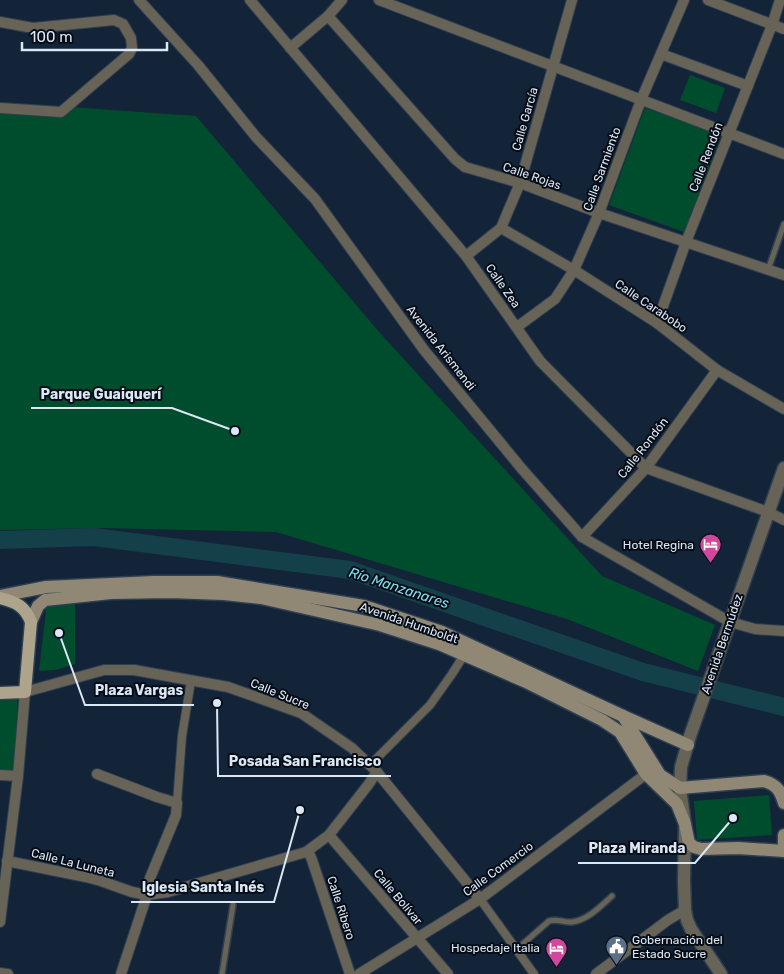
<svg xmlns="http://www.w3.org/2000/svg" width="784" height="974" font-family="Rubik,sans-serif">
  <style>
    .green { fill: #004d2d }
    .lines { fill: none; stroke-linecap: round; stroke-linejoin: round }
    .river { stroke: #14404a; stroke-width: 18 }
    .service-casing { stroke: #2f3f52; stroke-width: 8 }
    .pedestrian-casing { stroke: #2f3f52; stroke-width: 10 }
    .minor-casing { stroke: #2f3f52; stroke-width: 12 }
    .tertiary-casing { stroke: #2f3f52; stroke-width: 15 }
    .secondary-casing { stroke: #2f3f52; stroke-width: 15 }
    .primary-casing { stroke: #2f3f52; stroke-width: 15 }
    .service { stroke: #686357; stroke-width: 5 }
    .pedestrian { stroke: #686357; stroke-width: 8 }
    .minor { stroke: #686357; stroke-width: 10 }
    .tertiary { stroke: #686357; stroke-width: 12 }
    .secondary { stroke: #908874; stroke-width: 12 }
    .primary { stroke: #aea48b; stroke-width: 12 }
    .labels { text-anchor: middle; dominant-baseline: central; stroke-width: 4; stroke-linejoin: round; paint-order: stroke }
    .street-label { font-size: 12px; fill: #dce7f5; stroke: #060d16 }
    .poi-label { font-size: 12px; fill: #dce7f5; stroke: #060d16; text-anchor: end }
    .water-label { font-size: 14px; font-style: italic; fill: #80def3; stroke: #060d16 }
    .leader { fill: none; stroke: #dce7f5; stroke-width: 2 }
    .callout-dot { fill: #dce7f5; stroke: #060d16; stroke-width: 2 }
    .callout-label { font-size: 14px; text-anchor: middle; font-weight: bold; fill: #dce7f5; stroke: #060d16; stroke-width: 4; stroke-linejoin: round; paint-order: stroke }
  </style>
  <rect width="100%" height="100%" fill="#132438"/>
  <g class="green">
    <path d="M 690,75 L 725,88 L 716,113 L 680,100 Z"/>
    <path d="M 0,102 L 196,116 L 380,333 L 602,576 L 715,625 L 698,671 L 567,619 L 276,532 L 101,528 L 0,530 Z"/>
    <path d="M 645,108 L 721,135 L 684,232 L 609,205 Z"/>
    <path d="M 75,601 L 75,664 L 56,670 L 39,671 L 47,602 Z"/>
    <path d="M 18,694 L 14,771 L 0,769 L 0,695 Z"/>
    <path d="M 769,795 L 772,835 L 697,840 L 694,801 Z"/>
  </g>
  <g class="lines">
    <path class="river" d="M 0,540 L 94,537 L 350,570 L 643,672 L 784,707"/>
    <defs>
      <g id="service">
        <path d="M 768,270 L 784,224"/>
        <path d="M 516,950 L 549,921 C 559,918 563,923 572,922 C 588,920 601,906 612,896"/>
        <path d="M 222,974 L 233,905"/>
      </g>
      <g id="pedestrian">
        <path d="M 370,765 L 430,705 L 452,674 L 464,655"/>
        <path d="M 177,803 L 182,736 L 191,681"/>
        <path d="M 480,899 L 534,974"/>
      </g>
      <g id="minor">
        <path d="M 139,0 L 198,65 L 256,137 L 315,199 L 424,350 L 522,469 L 582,537 L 730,622 L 755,629 L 784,631"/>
        <path d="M 250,0 L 466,256 L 540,361 L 646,468 L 768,512 L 784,520"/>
        <path d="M 379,0 L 784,154"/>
        <path d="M 708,0 L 784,29"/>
        <path d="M 328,16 L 455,159 L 465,167 L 520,183 L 599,213 L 784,275"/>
        <path d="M 0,22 L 33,28 L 114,20 L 123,24 L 131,38 L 132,48 L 129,54 L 61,112 L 0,108"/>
        <path d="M 290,48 L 328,16 L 342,0"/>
        <path d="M 661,54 L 748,86"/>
        <path d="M 501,228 L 574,270 L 657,323 L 717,370 L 784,409"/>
        <path d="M 466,256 L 501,228 L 520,183 L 572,0"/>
        <path d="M 657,323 L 686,242 L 772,25 L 780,0"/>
        <path d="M 517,327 L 555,299 L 574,270 L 599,213 L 641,100 L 684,0"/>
        <path d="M 582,537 L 646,468 L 717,370"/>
        <path d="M 97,774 L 157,797 L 177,803 L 176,815 L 150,878 L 147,895 L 121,974"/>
        <path d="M 0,775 L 18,776"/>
        <path d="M 329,835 L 448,974"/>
        <path d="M 306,852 L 310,855 L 312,860 L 350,974"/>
        <path d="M 7,861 L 86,877 L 101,881 L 132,892 L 147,895 L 168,892 L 306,852 L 329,835 L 368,785 L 377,772"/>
        <path d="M 0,922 L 18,776 L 25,692 L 104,670 L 134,670 L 228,687 L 301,713 L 352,748 L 377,772 L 480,899"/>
        <path d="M 0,973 L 8,974"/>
        <path d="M 359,974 L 480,899 L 646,774"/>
        <path d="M 596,974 L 668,920 L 685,910"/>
      </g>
      <path id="tertiary" d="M 721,974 L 691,929 L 687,920 L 685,910 L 684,880 L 685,824 L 680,788 L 681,767 L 690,736 L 784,468"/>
      <g id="secondary">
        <path d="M 0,596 L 46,587 L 154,582 L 217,582 L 364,606 L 442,632 L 623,716 L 660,775 L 680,788 L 764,781 C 777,785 780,790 784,803"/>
        <path d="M 31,622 L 38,606 L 45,600 L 111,593 L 170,592 L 224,594 L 261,598 L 380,625 L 439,644 L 526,682 L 602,720 L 620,732 L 646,774 L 677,804 L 685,824 L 689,843 L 694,847 L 701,849 L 738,848 L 784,851"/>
        <path d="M 623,716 L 688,745"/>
        <path d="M 784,851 L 784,835"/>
      </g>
      <path id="primary" d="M 0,598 C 16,602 25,606 31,622 L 25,692 L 0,693"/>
    </defs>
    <use href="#service" class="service-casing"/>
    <use href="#pedestrian" class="pedestrian-casing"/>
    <use href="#minor" class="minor-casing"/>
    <use href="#tertiary" class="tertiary-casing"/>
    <use href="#secondary" class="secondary-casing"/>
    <use href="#primary" class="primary-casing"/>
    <use href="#service" class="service"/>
    <use href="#pedestrian" class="pedestrian"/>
    <use href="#minor" class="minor"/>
    <use href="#tertiary" class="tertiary"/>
    <use href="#secondary" class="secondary"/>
    <use href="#primary" class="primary"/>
  </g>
  <defs>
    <symbol id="hotel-pin" viewBox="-11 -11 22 30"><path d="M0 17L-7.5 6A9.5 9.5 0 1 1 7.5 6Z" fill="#d1479c" stroke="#060d16"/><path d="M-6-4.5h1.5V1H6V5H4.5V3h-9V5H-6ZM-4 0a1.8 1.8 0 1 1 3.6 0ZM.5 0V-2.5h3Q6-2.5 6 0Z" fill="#fff"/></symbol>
    <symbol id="civic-pin" viewBox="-11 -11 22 30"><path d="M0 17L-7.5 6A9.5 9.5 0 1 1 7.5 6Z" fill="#5c6f8a" stroke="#060d16"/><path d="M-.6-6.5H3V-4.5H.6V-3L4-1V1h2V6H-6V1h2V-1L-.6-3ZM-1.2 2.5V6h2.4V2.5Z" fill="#fff"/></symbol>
  </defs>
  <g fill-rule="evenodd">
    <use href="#hotel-pin" x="698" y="532" width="25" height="34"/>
    <use href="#civic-pin" x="604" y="934" width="25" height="34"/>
    <use href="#hotel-pin" x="544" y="936" width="25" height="34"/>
  </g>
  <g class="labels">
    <g class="street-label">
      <text transform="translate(525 119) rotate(-74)">Calle García</text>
      <text transform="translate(706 157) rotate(-69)">Calle Rendón</text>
      <text transform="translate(602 169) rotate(-70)">Calle Sarmiento</text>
      <text transform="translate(532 176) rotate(19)">Calle Rojas</text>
      <text transform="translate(503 286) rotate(55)">Calle Zea</text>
      <text transform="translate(651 306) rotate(34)">Calle Carabobo</text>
      <text transform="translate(441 348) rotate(52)">Avenida Arismendi</text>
      <text transform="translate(643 448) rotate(-52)">Calle Rondón</text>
      <text transform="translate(409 623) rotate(19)">Avenida Humboldt</text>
      <text transform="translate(722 644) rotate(-71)">Avenida Bermúdez</text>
      <text transform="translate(280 694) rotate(22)">Calle Sucre</text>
      <text transform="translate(73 863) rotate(14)">Calle La Luneta</text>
      <text transform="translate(498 869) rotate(-36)">Calle Comercio</text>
      <text transform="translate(398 897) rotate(50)">Calle Bolívar</text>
      <text transform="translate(341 908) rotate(72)">Calle Ribero</text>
    </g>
    <g class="poi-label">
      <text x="694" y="545">Hotel Regina</text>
      <text x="632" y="940" text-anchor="start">Gobernación del<tspan x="632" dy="14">Estado Sucre</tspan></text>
      <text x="540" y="948">Hospedaje Italia</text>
    </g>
    <g class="water-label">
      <text transform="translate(399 588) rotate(18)">Río Manzanares</text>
    </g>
  </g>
  <path class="leader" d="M235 431L172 408H31M59 633L85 705H194M217 703L218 776H391M733 818L695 863H578M300 810L274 902H131"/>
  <g class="callout-dot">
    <circle cx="235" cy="431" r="5"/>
    <circle cx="59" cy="633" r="5"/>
    <circle cx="217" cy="703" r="5"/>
    <circle cx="733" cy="818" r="5"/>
    <circle cx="300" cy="810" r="5"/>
  </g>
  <g class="callout-label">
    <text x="101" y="399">Parque Guaiquerí</text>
    <text x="139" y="695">Plaza Vargas</text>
    <text x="305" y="766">Posada San Francisco</text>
    <text x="637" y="853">Plaza Miranda</text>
    <text x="203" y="892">Iglesia Santa Inés</text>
  </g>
  <path d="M22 42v8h145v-8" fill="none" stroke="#dce7f5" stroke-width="2.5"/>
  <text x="30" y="42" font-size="15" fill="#dce7f5" stroke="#060d16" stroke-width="4" paint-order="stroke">100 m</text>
</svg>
